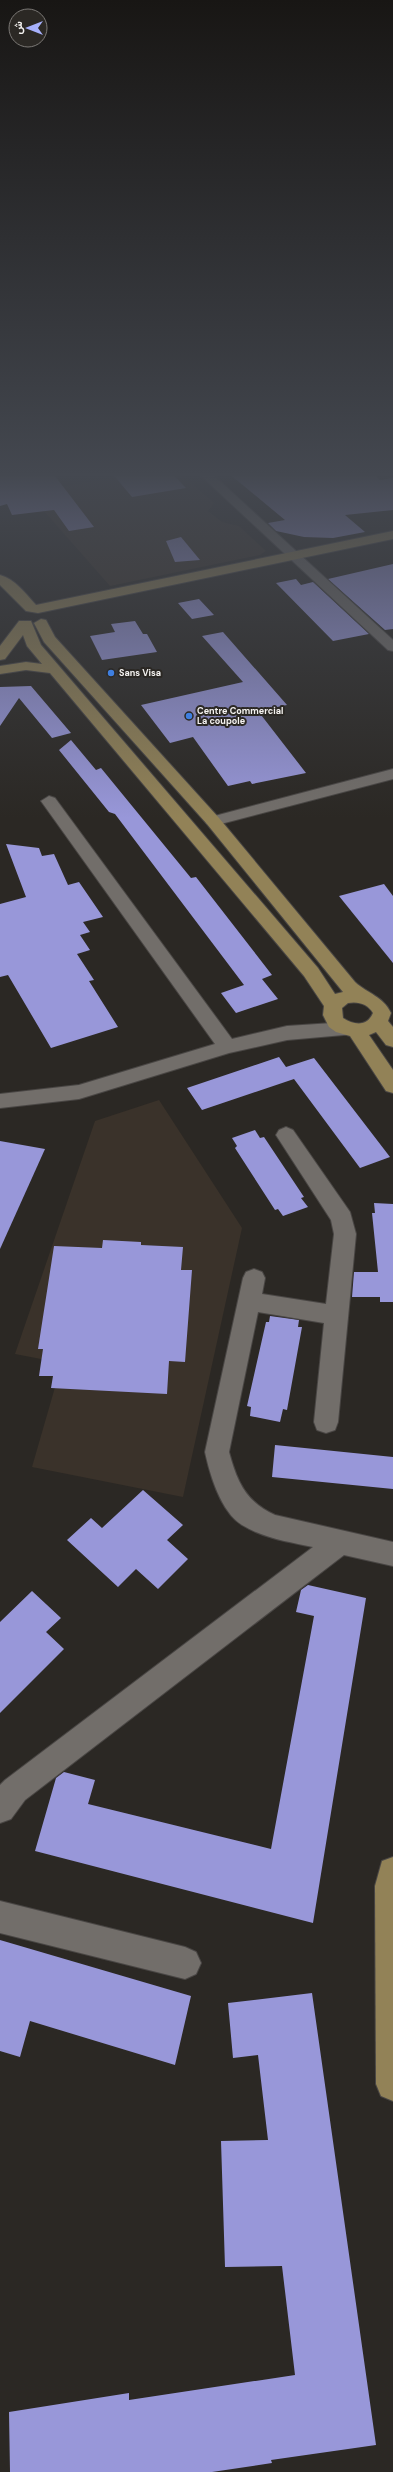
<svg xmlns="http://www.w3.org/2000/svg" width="393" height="2472" font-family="'DM Sans',Vazirmatn,sans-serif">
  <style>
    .built { fill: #3a322a }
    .building { fill: #9897d9 }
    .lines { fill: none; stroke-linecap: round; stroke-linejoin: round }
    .minor-casing { stroke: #494644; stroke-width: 2 }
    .major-casing { stroke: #494644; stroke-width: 2 }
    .minor { fill: #726e6a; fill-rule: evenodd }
    .major { fill: #928257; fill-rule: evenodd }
    .shop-dot { fill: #3f7fe0; stroke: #2b2824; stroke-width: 1.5 }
    .labels { text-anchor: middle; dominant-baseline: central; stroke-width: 4; stroke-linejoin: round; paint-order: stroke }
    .far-poi-label { font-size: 9px; font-weight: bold; fill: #f5f3f1; stroke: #2b2824; text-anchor: start }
  </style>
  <rect width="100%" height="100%" fill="#2b2824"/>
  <g class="built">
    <path d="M 142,472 L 179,472 L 214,503 L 208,511 L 222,522 L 239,526 L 266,551 L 260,555 L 110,586 L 28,493 Z"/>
    <path d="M 159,1100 L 242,1228 L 183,1497 L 32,1467 L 62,1363 L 15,1354 L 95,1121 Z"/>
  </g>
  <g class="building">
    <path d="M 25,472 L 52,472 L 94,527 L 69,531 L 54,510 L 12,515 L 7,504 L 0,506 L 0,476 Z"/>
    <path d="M 111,472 L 171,472 L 186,488 L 132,497 Z"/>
    <path d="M 227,472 L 372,472 L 380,480 L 393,478 L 393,510 L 345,515 L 365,532 L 333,538 L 304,537 L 276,531 L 268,523 L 285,520 Z"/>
    <path d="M 181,537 L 200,560 L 175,562 L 166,541 Z"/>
    <path d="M 393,564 L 393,629 L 385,630 L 328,579 Z"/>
    <path d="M 296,579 L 301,585 L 313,582 L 369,634 L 333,641 L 276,583 Z"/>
    <path d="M 199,599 L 214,615 L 192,619 L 178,603 Z"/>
    <path d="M 135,621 L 143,634 L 147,634 L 157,652 L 102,660 L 90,636 L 115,632 L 111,624 Z"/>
    <path d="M 223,632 L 287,705 L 258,711 L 306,773 L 252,784 L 250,781 L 228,786 L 193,737 L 170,743 L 141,705 L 243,682 L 202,636 Z"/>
    <path d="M 31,686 L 71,733 L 52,738 L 19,698 L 0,726 L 0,687 Z"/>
    <path d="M 71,740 L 96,770 L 101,768 L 191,878 L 196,877 L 272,975 L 262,979 L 278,999 L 236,1013 L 221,993 L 244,985 L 115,814 L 109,812 L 59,750 Z"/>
    <path d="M 6,844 L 39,848 L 42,856 L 54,854 L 68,885 L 79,882 L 103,917 L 83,922 L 90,932 L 80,935 L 90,950 L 77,954 L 94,980 L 89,981 L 118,1027 L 51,1048 L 8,975 L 0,977 L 0,904 L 26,897 Z"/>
    <path d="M 384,884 L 393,896 L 393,963 L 339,896 Z"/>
    <path d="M 279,1057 L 286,1067 L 314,1058 L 390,1157 L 360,1168 L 294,1079 L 202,1110 L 187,1088 Z"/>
    <path d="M 255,1130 L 260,1138 L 264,1137 L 304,1197 L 301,1198 L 308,1207 L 283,1216 L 278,1209 L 275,1210 L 235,1148 L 237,1146 L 232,1138 Z"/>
    <path d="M 0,1141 L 45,1149 L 0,1249 Z"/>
    <path d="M 374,1203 L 393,1204 L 393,1302 L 380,1302 L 380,1297 L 352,1297 L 354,1272 L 378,1272 L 372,1213 L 375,1213 Z"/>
    <path d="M 103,1240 L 141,1242 L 141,1245 L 183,1247 L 181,1270 L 192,1270 L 185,1362 L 169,1361 L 167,1394 L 51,1388 L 53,1376 L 39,1376 L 43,1349 L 38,1349 L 54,1246 L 102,1248 Z"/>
    <path d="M 270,1316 L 299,1320 L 298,1327 L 302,1327 L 287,1410 L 283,1409 L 280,1422 L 250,1416 L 251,1407 L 247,1406 L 266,1322 L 269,1322 Z"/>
    <path d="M 275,1445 L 393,1457 L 393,1489 L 272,1477 Z"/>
    <path d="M 143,1490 L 183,1525 L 167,1540 L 188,1559 L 158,1589 L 136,1569 L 118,1587 L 67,1540 L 91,1518 L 102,1528 Z"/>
    <path d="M 308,1585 L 366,1598 L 313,1923 L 35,1851 L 56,1778 L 64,1772 L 95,1780 L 88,1804 L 271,1849 L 314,1616 L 296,1612 L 301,1590 Z"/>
    <path d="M 32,1591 L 61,1618 L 46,1632 L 64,1649 L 0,1713 L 0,1622 Z"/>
    <path d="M 0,1940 L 191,1996 L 175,2065 L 30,2021 L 20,2057 L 0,2051 Z"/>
    <path d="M 312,1993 L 376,2445 L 271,2460 L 272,2463 L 212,2472 L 10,2472 L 9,2412 L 129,2393 L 129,2400 L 295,2375 L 282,2266 L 225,2267 L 221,2141 L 268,2140 L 258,2055 L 233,2058 L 228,2003 Z"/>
  </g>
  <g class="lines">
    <defs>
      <g id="minor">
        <path d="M 197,472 L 210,472 L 393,640 L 393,651 L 388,650 Z"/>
        <path d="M 393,769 L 393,779 L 213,826 L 207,824 L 205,821 L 207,818 Z"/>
        <path d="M 49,796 L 55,798 L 232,1039 L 287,1026 L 348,1022 L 355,1024 L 358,1029 L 355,1034 L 287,1040 L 229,1053 L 79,1099 L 0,1108 L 0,1094 L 79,1085 L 215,1044 L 41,801 Z"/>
        <path d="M 286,1127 L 293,1130 L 350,1212 L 356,1234 L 338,1422 L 335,1430 L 326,1433 L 317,1430 L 314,1422 L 324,1323 L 258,1312 L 229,1452 C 237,1482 246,1502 275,1515 L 393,1542 L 393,1566 L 344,1555 L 25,1800 L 11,1819 L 0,1823 L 0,1785 L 5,1780 L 313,1547 C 289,1542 263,1538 242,1525 C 221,1512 210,1475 205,1452 L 243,1278 L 246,1272 L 254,1269 L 262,1272 L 265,1278 L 262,1294 L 326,1304 L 334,1234 L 331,1220 L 276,1135 L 279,1130 Z"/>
        <path d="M 0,1901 L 185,1947 L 196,1952 L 201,1963 L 196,1974 L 185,1979 L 0,1933 Z"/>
      </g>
      <g id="major">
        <path d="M 393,531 L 393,539 L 38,613 L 26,611 L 0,585 L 0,575 C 15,579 26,594 36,605 Z"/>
        <path d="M 41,619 L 46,620 L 55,637 L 219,818 L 355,982 C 368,994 383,996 391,1013 L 388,1021 L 393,1027 L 393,1047 L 386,1045 L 376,1032 L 369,1035 L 393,1070 L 393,1093 L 386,1091 L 350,1036 L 336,1032 L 329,1027 L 323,1015 L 324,1006 L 304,976 L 50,673 L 26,670 L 0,674 L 0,666 L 26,662 L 42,664 L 27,646 L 23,635 L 5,659 L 0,660 L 0,646 L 19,621 L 31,621 L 41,645 L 318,968 L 335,994 L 343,992 L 207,824 L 44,642 L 34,623 ZM 348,1003 C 358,1001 368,1004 373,1013 C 367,1027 354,1025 343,1018 L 342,1008 Z"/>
        <path d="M 393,1857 L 393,2101 L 381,2096 L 376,2084 L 375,1886 L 382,1861 Z"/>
      </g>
    </defs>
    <use href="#minor" class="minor-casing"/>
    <use href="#major" class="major-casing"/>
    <use href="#minor" class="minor"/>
    <use href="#major" class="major"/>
  </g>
  <linearGradient id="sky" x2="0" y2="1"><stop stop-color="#181614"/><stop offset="0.58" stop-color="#444850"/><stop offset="1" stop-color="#444850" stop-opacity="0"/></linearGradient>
  <rect width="393" height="818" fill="url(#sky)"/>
  <g class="shop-dot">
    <circle cx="111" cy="673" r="4"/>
    <circle cx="189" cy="716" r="4"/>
  </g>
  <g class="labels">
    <g class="far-poi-label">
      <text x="119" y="673">Sans Visa</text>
      <text x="197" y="711">Centre Commercial<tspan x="197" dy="10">La coupole</tspan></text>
    </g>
  </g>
  <g transform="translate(28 28) rotate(270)"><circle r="19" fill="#2b2824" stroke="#7c7976"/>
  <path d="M0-3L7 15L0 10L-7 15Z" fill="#a7b1fc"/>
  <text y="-6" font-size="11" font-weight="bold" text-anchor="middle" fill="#f5f3f1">ش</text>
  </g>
</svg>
